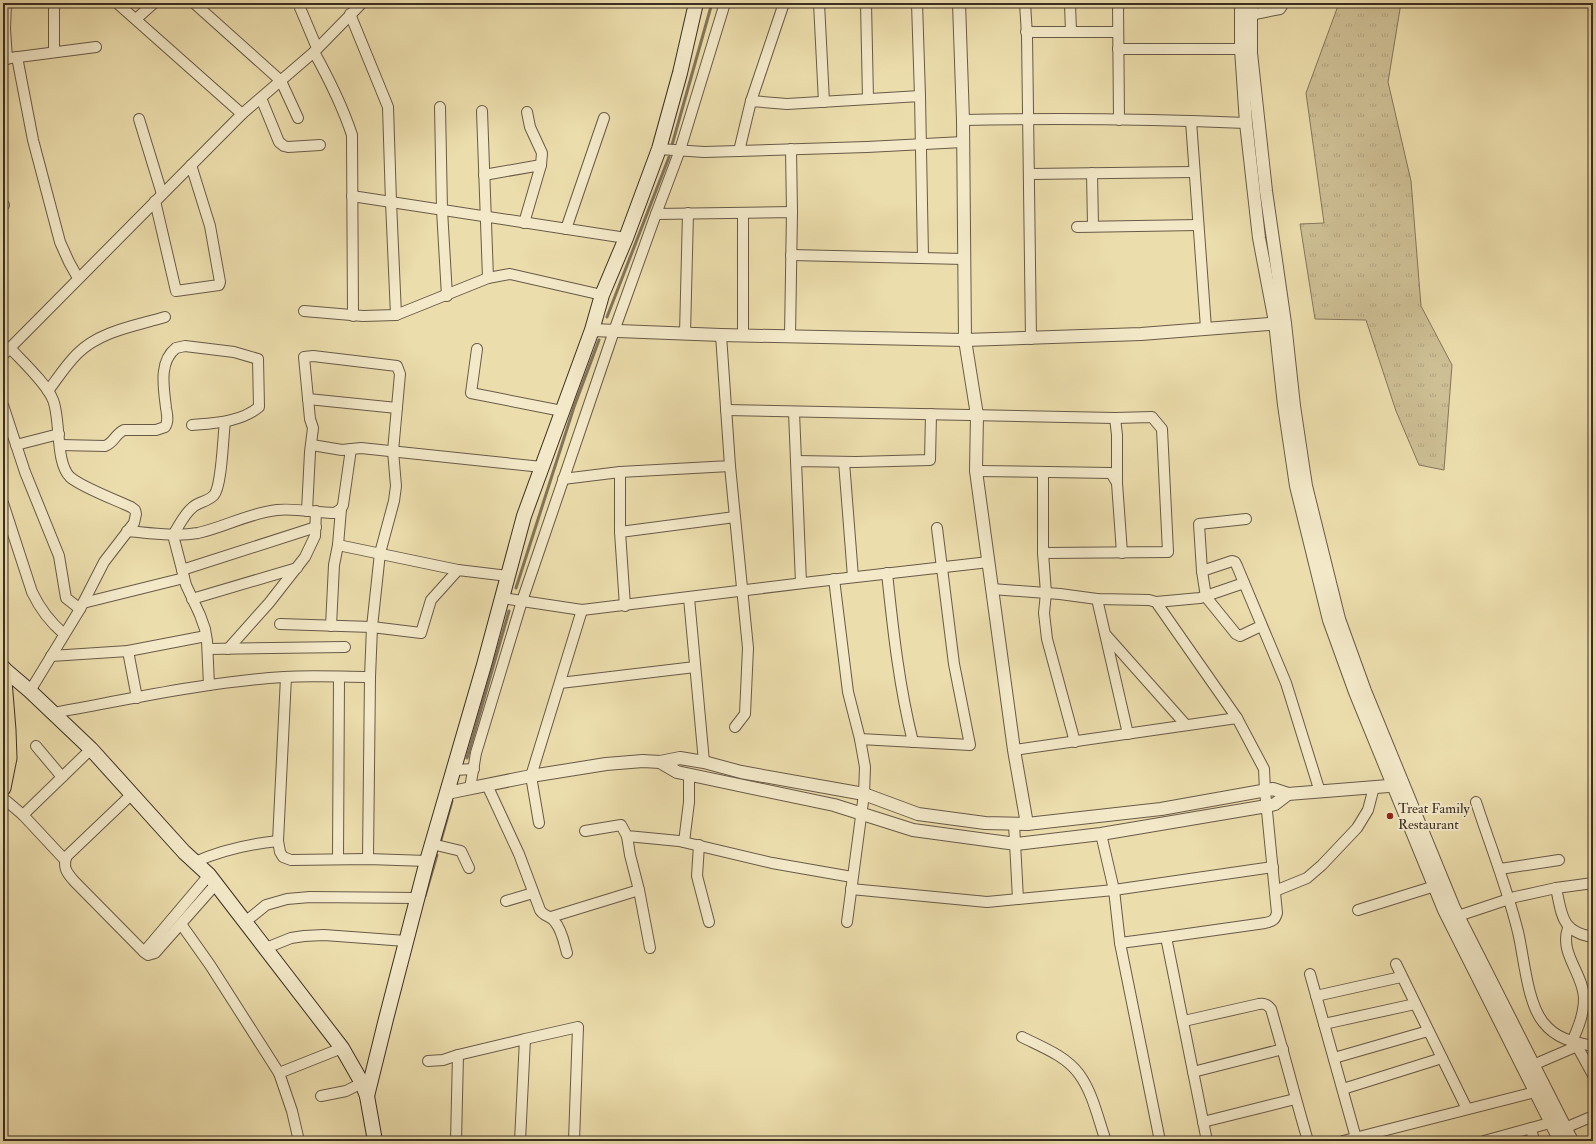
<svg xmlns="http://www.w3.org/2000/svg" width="1596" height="1144" font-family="'IM FELL Double Pica',serif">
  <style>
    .grass { fill: url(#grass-tufts); stroke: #85765d }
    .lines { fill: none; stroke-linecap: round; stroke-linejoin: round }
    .stream { stroke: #82745a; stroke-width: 3 }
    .minor-casing { stroke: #685a47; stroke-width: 12 }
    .tertiary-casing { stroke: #685a47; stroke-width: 14 }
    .secondary-casing { stroke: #3c2e25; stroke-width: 16 }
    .primary-casing { stroke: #3c2e25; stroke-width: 17 }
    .minor { stroke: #f3e9c9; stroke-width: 10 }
    .tertiary { stroke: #f3e9c9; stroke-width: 12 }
    .secondary { stroke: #f3e9c9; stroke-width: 14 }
    .primary { stroke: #ecddac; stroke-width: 15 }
    .poi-dot { fill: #8f2418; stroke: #f3e9c9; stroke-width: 1.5 }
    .labels { text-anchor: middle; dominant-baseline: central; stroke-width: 4; stroke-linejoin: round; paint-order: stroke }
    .poi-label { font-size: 14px; fill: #3c2e25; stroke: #f3e9c9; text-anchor: start }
  </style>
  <defs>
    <pattern id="grass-tufts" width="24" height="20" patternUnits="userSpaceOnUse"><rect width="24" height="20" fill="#cebf95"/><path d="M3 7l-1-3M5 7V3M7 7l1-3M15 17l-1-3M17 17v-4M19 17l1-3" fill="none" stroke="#b2a480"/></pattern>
  </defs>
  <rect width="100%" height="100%" fill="#ecddac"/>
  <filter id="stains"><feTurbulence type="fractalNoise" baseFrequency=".005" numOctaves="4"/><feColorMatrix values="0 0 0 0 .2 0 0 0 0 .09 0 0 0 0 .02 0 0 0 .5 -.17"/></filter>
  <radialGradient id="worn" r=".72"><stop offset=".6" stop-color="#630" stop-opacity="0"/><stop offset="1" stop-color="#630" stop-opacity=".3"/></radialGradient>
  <path class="grass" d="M 1339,3 L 1401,3 L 1388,82 L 1411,181 L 1421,306 L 1452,365 L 1444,470 L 1419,465 L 1396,411 L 1366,320 L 1315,319 L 1300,224 L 1324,223 L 1306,93 Z"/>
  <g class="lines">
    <g class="stream">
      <path d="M 672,145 L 712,3"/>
      <path d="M 607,317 L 669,157"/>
      <path d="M 516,588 L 574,407 L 599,340"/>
      <path d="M 467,758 L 509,611"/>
      <path d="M 441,840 L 452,801"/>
      <path d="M 425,896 L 437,855"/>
    </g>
    <defs>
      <g id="minor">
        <path d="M 6,3 L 5,29 L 7,59"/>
        <path d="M 117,3 L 242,114"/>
        <path d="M 194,3 L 281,81 L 298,118"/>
        <path d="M 298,3 L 317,48"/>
        <path d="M 725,3 L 680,150 L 656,214 L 792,212 L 790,336"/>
        <path d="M 819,3 L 824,102"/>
        <path d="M 866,3 L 868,99"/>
        <path d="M 917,3 L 920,96"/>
        <path d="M 1025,3 L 1027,35 L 1031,339"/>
        <path d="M 1070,3 L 1071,32"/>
        <path d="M 1118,3 L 1119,120"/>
        <path d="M 350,14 L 388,107 L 391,202 L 396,315"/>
        <path d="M 1250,15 L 1280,9 L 1284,3"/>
        <path d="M 136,19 L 154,3"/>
        <path d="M 1026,32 L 1118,32"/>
        <path d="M 1118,49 L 1241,49"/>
        <path d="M 54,52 L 54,3"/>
        <path d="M 314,52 C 329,79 342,105 352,135 L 353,316"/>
        <path d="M 17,57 L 33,140 L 60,242 L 69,262 L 78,278"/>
        <path d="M 3,59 L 96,47"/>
        <path d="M 261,98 L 279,142 L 284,146 L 288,147 L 320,145"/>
        <path d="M 751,101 L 784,3"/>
        <path d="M 440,107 L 442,210 L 447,296"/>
        <path d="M 482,111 L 488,278"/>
        <path d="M 527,112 L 530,127 L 542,153 L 541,165"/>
        <path d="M 139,119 L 162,194"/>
        <path d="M 963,120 C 1058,118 1152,119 1246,123"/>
        <path d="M 1191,121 L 1206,328"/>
        <path d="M 659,149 L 704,152 L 867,147 L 963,142"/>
        <path d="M 791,149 L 792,212"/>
        <path d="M 739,151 L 751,101 L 787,104 L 920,96 L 923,257"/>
        <path d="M 1092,173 L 1093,226"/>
        <path d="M 1029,174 L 1194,172"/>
        <path d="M 484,175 L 541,165 L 524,223"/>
        <path d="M 352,196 L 626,238"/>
        <path d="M 155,201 L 176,291 L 219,285 L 220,282 L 210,226 L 191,165"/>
        <path d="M 3,205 L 4,205"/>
        <path d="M 1077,227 L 1198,225"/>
        <path d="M 566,229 L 604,118"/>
        <path d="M 791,255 L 964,259"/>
        <path d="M 304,311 L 363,316 L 396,315 L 488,278 L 510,274 L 602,295"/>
        <path d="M 685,334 L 688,213"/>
        <path d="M 743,336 L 743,213"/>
        <path d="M 10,348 C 22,361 47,384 53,400 C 61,420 55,462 70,477 C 81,487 116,500 131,507 L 135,510 L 136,514 L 134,523 L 104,562 L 80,609 L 30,691"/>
        <path d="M 477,349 L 471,393 L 562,411"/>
        <path d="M 3,355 L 242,114 L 314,52 L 362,3"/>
        <path d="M 48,391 C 57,379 66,365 77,354 C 100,331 135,326 165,317"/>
        <path d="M 308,399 L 397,408"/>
        <path d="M 3,405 L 25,472 L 59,556 L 66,598 L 80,609"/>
        <path d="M 726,410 L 1115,418 L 1152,417 L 1162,429 L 1168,552 L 1043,553 L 1046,593 L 1044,613 L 1047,639 L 1075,742"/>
        <path d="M 794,412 L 796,461"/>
        <path d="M 1115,418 L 1117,435 L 1117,483"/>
        <path d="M 16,445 L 59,434"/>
        <path d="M 60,445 L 105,446 C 114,443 115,434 124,430 L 156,430 L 165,427 C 169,421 167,414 166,408 C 164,389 158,362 176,348 L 185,346 L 234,352 L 258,359 L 259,407 C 241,422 215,423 192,425"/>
        <path d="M 312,445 L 342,450 L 361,448 L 542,467"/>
        <path d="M 844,462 L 853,577"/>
        <path d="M 730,466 L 735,517"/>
        <path d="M 976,471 L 1111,473 L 1117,483 L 1122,553"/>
        <path d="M 620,472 L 620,532 L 625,606"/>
        <path d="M 563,479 L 620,472 L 730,466 L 721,335"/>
        <path d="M 3,503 L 32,592 C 40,609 50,622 64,634"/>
        <path d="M 127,531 C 150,533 175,537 198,533 C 225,527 249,513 277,510 C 297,508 316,513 335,513 L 341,509 L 343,505 L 351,449"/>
        <path d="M 620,532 L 735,517 L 748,648 L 745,714 L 735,727"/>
        <path d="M 338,545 L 458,570"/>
        <path d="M 1043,553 L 1043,472"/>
        <path d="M 182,570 L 316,527"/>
        <path d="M 1202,571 L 1199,524 L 1246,519"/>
        <path d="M 887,573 C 893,630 899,686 913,742"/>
        <path d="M 834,579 L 848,692 L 860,739"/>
        <path d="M 801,583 L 796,461 L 856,462 L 930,460 L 931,414"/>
        <path d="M 992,589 L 1060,594 L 1097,599 L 1149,600 L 1156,602 L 1237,718 L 1264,769 L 1265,791 L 1277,913 C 1275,920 1273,921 1265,923 L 1166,937 L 1120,943"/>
        <path d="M 502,598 L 582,610 L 812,582 L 989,562"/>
        <path d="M 689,598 L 704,762"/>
        <path d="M 192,599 L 297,568"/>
        <path d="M 1097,599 L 1128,734"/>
        <path d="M 1156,602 L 1200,598 L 1244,583"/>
        <path d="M 83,603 L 184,578"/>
        <path d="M 280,624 L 372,627 L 380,553 L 394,501 L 396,486 L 393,451 L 400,374 L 397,366 L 313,356 L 304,357 L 310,419 L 313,428 L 310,452 L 307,511"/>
        <path d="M 331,626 L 334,565 L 338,545 L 341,509"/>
        <path d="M 1261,626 L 1240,636 L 1236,634 L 1206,597 L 1202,571 L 1232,561 L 1235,562 L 1237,566 L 1286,683 L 1320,792"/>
        <path d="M 1106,635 L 1186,725"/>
        <path d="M 208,649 L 345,647"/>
        <path d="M 228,649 L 269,603 L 305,557 L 315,536 L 316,511"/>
        <path d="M 128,651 L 137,698"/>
        <path d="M 51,656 L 128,651 L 206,636"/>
        <path d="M 286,677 L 278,841 L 280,852 L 283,857 L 291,860 L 368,859 L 427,861"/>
        <path d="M 560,683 L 695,667"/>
        <path d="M 209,685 L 207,641 L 205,629 L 200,615 L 186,585 L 173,535 C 179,526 184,514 193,507 C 199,502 209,501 214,495 C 222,486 223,435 225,422"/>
        <path d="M 53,713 C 130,699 207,682 284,677 C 313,675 341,677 370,677 L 372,627 L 421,633 L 431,600 L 458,570 L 508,576"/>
        <path d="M 36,746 L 62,777"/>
        <path d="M 1014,750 L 1237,718"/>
        <path d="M 454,770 L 474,769"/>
        <path d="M 487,785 L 519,854 L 540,910 C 543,916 551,916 555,922 C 562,930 564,943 567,953"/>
        <path d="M 470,788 L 476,753 L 522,601 L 614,331 L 656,214"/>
        <path d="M 132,794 L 67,856 C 62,867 67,873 74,881 L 144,952 L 209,875"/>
        <path d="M 3,798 L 23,815 L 65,860"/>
        <path d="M 1476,802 C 1490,845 1507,887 1518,932 C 1524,957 1527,1002 1543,1022 C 1556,1039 1573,1042 1593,1046"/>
        <path d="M 23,815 L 91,749"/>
        <path d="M 539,823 L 531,776 L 582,610"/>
        <path d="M 1014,824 L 1018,899"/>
        <path d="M 585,831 L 621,825 L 627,836 L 679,841 L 772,863 L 852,877"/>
        <path d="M 1101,834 L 1114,890 L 1120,943 L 1160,1141"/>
        <path d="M 627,836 L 630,855 L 639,890 L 650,948"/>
        <path d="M 684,842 L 689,802 L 689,775"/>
        <path d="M 432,844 L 461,851 L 469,868"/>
        <path d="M 699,845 L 697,876 L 709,922"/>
        <path d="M 338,859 L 339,677"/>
        <path d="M 368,859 L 370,677"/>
        <path d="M 195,862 C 222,850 249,844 278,841"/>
        <path d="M 1500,869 L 1559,860"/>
        <path d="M 1556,888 C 1562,915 1561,932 1593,937"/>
        <path d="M 851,889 L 987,902 L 1114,890 L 1273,867"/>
        <path d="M 1275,891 L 1307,878 L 1322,865 L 1357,828 L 1368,810 L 1374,787"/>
        <path d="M 506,901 L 533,893"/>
        <path d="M 1358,910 L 1435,886"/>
        <path d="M 1458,916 L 1515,897 L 1556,888 L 1593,883"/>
        <path d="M 551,917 L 639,890"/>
        <path d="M 245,922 L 266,905 L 287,899 L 310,897 L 418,898"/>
        <path d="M 847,922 L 864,794 L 865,767 L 860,739 L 970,745 L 954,664 L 937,528"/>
        <path d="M 181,924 L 210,965 L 279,1073 L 342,1048"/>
        <path d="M 1568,928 C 1559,953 1583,973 1584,998 C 1584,1014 1578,1028 1572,1042"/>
        <path d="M 1166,937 L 1207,1141"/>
        <path d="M 266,948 L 291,938 L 304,936 L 324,935 L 406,941"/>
        <path d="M 144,952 L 148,955 L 155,953 L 216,884"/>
        <path d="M 1396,964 L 1467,1109"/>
        <path d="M 1310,974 L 1356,1138"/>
        <path d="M 1316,996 L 1401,977"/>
        <path d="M 1184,1021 L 1259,1004 C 1264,1003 1267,1004 1271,1009 C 1284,1053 1295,1097 1308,1141"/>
        <path d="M 1324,1024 L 1415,1004"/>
        <path d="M 1022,1037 C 1042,1047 1066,1056 1079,1074 C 1093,1093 1098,1119 1106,1141"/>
        <path d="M 525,1039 L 578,1027 L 574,1141"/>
        <path d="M 1577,1046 L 1593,1075"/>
        <path d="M 1334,1058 L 1428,1031"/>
        <path d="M 428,1061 L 443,1060 L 458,1055"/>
        <path d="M 1533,1065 L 1582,1044"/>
        <path d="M 1193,1072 L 1283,1049"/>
        <path d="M 279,1073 L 292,1111 L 299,1141"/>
        <path d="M 1343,1089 L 1442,1058"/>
        <path d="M 321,1096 L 346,1091 L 362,1083"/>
        <path d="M 1203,1122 L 1295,1099"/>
        <path d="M 1531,1128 L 1534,1141"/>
        <path d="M 1565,1128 L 1593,1116"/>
        <path d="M 456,1141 L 458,1055 L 525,1039 L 520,1141"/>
        <path d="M 1343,1141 L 1543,1090"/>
        <path d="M 1484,1141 L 1557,1121"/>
      </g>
      <g id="tertiary">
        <path d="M 959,3 L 963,120 L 965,340 L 977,415 L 976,471 L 1014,750 L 1027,824"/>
        <path d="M 1241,3 L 1241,49 L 1246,123 L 1259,238 L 1275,322 L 1284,405 L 1296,486 L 1329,620 L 1355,692 L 1444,910 L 1560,1141"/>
        <path d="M 1251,3 L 1251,53 L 1266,191 L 1285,323 L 1294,406 L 1306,486 L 1339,619 L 1365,691 L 1454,908 L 1572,1141"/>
        <path d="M 592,330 L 721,335 L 965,340 L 1141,334 L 1282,323"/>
        <path d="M 660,762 L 677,772 L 834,805 L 913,830 L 1016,844 L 1101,834 L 1267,806 L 1275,804 L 1288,794"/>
        <path d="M 447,793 L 531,776 L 606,764 L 643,761 L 660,762 L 680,758 L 704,762 L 741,772 L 864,794 L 918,814 L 985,823 L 1027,824 L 1161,809 L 1273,789 L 1288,794 L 1401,785"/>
      </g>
      <g id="secondary">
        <path d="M 3,668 L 30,691 L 91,749 L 184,852 L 209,875 L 342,1048 L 362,1083 L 367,1096 L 375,1141"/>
        <path d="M 367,1096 L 386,1019 L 427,861 L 484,665 L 524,516 L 592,330 L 602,295 L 626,238 L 659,149 L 680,73 L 696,3"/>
      </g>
      <path id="primary" d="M 3,668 L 8,730 L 9,758 L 3,788"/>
    </defs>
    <use href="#minor" class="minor-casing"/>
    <use href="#tertiary" class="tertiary-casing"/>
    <use href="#secondary" class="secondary-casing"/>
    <use href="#primary" class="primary-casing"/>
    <use href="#minor" class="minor"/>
    <use href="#tertiary" class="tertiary"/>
    <use href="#secondary" class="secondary"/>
    <use href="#primary" class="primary"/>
  </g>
  <circle class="poi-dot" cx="1390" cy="816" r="4"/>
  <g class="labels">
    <g class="poi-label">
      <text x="1398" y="808">Treat Family<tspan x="1398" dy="16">Restaurant</tspan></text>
    </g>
  </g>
  <rect width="1596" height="1144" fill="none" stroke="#ecddac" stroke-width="16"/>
  <rect x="4" y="4" width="1588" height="1136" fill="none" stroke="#3c2e25" stroke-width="2"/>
  <rect x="8" y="8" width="1580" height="1128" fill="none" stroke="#3c2e25"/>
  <rect width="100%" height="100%" filter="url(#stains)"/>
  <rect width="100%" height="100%" fill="url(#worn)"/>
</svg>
